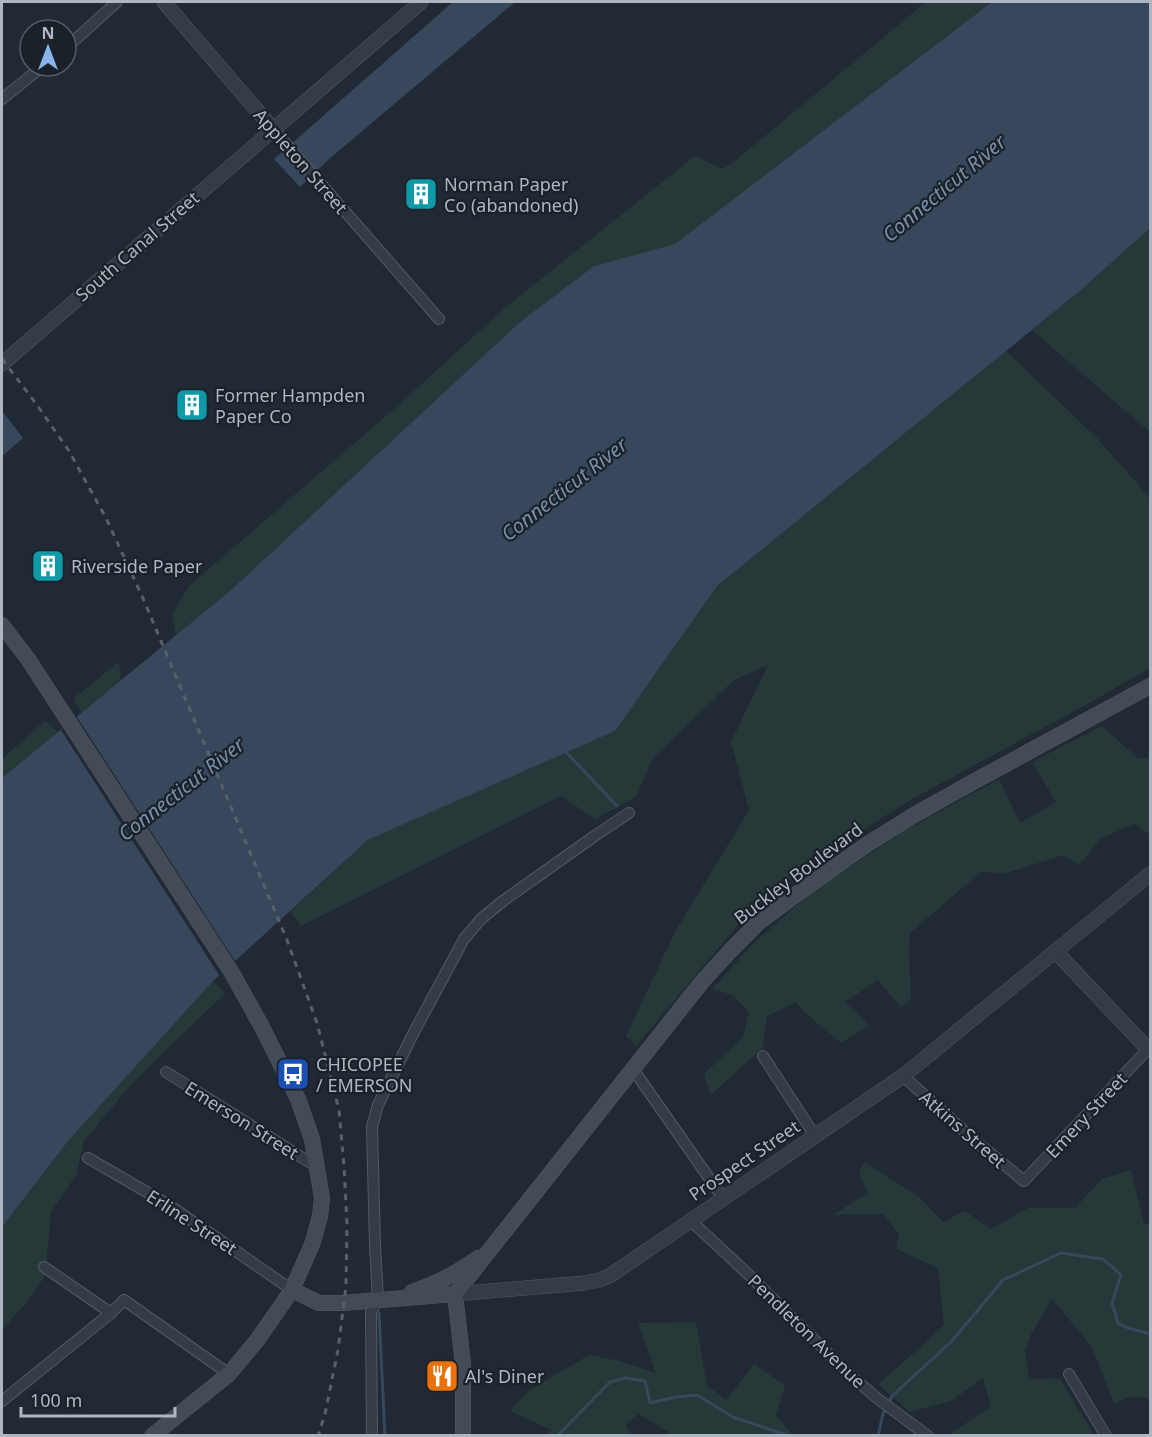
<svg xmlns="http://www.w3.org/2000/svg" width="1152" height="1437" font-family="'Noto Sans',sans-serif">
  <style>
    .green { fill: #263837 }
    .water { fill: #38485c }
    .pier { fill: #212a34 }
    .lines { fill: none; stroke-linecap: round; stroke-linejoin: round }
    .stream { stroke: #38485c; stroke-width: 3 }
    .minor-casing { stroke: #525a62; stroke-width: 12 }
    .tertiary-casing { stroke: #525a62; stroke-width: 15 }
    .secondary-casing { stroke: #525a62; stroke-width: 16 }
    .minor { stroke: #343c45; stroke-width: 10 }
    .tertiary { stroke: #343c45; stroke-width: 14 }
    .secondary { stroke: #434b57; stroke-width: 15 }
    .rail { stroke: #57606b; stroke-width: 3; stroke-dasharray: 6 6; stroke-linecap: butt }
    .labels { text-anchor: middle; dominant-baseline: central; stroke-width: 4.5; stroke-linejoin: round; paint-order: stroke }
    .street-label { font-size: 18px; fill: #aeb7c1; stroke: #1a2129 }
    .poi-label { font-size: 18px; fill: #aeb7c1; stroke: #1a2129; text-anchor: start }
    .water-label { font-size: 20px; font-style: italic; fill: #798ea8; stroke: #1a2129 }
  </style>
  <rect width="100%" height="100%" fill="#212a34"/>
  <g class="green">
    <path d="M 926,2 L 992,2 L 675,245 L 594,266 L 520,322 L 231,590 L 176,635 L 172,614 L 189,586 L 393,410 L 506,307 L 695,156 L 722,169 L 736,160 Z"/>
    <path d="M 1150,228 L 1150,431 L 1143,426 L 1032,330 L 1081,290 Z"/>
    <path d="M 1006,351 L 1097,438 L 1150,498 L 1150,668 L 1091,702 L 905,803 L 797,873 L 744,918 L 636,1046 L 626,1036 L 675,932 L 749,810 L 731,742 L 768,665 L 734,680 L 653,758 L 636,797 L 595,819 L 561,796 L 301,926 L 290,912 L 368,840 L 615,731 L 717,586 Z"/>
    <path d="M 119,662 L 121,681 L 81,713 L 74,698 Z"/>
    <path d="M 45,721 L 58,732 L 2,778 L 2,759 Z"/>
    <path d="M 1102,726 L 1139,759 L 1150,757 L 1150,835 L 1135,824 L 1101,838 L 1079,865 L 1064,855 L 1003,874 L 982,871 L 910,933 L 909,953 L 911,998 L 901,1008 L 878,980 L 845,1002 L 869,1025 L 841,1043 L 803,1011 L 796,1002 L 767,1016 L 763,1047 L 711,1095 L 704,1074 L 743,1037 L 749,1013 L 733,995 L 712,989 L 753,944 L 809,894 L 907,829 L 999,779 L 1020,823 L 1056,802 L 1032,762 Z"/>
    <path d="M 213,981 L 225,994 L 203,1014 L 128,1088 L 84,1141 L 76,1175 L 51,1212 L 45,1276 L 25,1304 L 2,1330 L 2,1227 L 69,1140 Z"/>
    <path d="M 864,1162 L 918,1196 L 943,1222 L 965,1211 L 991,1229 L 1028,1208 L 1075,1208 L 1102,1179 L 1131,1170 L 1144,1224 L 1150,1224 L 1150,1400 C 1138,1393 1126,1399 1114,1403 L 1092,1347 L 1052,1299 L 1030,1336 L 1025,1352 L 1029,1379 L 1060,1378 L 1094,1435 L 948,1435 L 991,1407 L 983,1378 L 951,1401 L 910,1412 L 878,1384 L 914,1353 L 944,1325 L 938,1268 L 896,1249 L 899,1235 L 883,1214 L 833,1215 L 868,1193 L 859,1172 Z"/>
    <path d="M 696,1322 L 707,1385 L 726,1400 L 754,1364 L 785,1385 L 776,1416 L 793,1435 L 673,1435 L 639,1414 L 625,1425 L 632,1435 L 545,1435 L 552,1430 L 510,1411 L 528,1391 L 589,1355 L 620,1361 L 656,1373 L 638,1323 Z"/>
  </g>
  <g class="water">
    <path d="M 453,2 L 515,2 L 328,160 L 300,187 L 274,159 Z"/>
    <path d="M 992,2 L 1150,2 L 1150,228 L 1081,290 L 717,586 L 615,731 L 368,840 L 213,981 L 69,1140 L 2,1227 L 2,778 L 231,590 L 520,322 L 594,266 L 675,244 Z"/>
    <path d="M 2,411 L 23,438 L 2,456 Z"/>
  </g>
  <path class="pier" d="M 75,714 L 237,964 L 221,978 L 59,727 Z"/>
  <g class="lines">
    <g class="stream">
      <path d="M 565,751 L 617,806"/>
      <path d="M 379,1313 L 385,1436"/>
      <path d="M 557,1436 L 610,1382 L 625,1378 L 645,1381 L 650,1403 L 676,1397 L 697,1395 L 733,1417 L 789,1436"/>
      <path d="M 878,1436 L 883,1414 L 892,1396 L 952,1341 L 1003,1280 L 1061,1253 L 1103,1259 L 1121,1275 L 1112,1303 L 1118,1323 L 1128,1328 L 1150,1334"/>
    </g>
    <defs>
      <g id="minor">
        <path d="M 66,48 L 117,2"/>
        <path d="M 2,99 L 43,66"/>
        <path d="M 273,129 L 439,319"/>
        <path d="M 763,1056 L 815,1136"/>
        <path d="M 633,1069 L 723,1198"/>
        <path d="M 166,1072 L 317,1167"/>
        <path d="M 903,1076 L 973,1139 L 1024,1181 L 1148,1049 L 1150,1051"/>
        <path d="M 88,1158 L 169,1205 L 292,1290"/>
        <path d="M 690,1220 L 749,1275 L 850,1375 L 878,1399 L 928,1436"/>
        <path d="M 44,1267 L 111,1313"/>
        <path d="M 1069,1374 L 1106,1436"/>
        <path d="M 2,1401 L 111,1313 L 124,1300 L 229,1374"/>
        <path d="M 372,1436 L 371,1312 L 378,1300 L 375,1245 L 372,1127 L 378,1105 L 414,1032 L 464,939 L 481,919 L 503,901 L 596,835 L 629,813"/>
      </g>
      <g id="tertiary">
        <path d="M 164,2 L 273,129"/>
        <path d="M 2,364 L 421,2"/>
        <path d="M 1055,951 L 1148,1049 L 1150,1048"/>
        <path d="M 455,1294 L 584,1283 L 600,1280 L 611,1275 L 903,1076 L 1150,874"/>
      </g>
      <g id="secondary">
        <path d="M 2,625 L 28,659 L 232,973 L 262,1027 L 298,1099 L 312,1139 L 322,1198 L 320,1216 L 313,1242 L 292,1290 L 258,1339 L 229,1374 L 152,1436"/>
        <path d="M 292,1290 L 319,1303 L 343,1303 L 455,1294"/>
        <path d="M 412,1292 C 438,1283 455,1274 478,1258"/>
        <path d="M 455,1294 L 701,983 L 730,951 L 759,922 L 794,896 L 866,845 L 914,815 L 973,782 L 1150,686"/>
        <path d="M 455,1294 L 463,1364 L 463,1436"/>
      </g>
    </defs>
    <use href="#minor" class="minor-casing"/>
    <use href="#tertiary" class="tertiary-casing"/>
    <use href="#secondary" class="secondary-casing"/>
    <use href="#minor" class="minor"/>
    <use href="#tertiary" class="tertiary"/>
    <use href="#secondary" class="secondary"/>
    <path class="rail" d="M 2,359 L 37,405 L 69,451 L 106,518 L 142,596 L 287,940 L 317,1023 L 339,1110 L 344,1166 L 347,1224 L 346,1286 L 338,1350 L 325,1414 L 318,1436"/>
  </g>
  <defs>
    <symbol id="building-square" viewBox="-11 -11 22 22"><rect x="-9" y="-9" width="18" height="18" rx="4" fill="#0f9aa8" stroke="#1a2129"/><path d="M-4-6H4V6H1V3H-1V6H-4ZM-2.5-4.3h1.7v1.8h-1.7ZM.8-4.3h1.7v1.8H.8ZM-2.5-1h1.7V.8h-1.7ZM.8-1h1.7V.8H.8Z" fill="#fff"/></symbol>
    <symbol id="bus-square" viewBox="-11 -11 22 22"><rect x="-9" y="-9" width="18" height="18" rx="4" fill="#1a4fb4" stroke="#1a2129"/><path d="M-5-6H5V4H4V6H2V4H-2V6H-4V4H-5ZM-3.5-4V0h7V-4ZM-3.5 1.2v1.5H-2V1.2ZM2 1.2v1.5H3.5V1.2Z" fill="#fff"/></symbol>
    <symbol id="restaurant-square" viewBox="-11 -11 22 22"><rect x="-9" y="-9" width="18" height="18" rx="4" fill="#e8710a" stroke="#1a2129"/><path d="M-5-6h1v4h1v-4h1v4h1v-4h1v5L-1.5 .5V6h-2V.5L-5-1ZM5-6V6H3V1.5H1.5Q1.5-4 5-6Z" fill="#fff"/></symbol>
  </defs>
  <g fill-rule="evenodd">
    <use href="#building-square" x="402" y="175" width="38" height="38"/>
    <use href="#building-square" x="173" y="386" width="38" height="38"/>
    <use href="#building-square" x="29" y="547" width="38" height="38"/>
    <use href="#bus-square" x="274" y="1055" width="38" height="38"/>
    <use href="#restaurant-square" x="423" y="1357" width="38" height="38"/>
  </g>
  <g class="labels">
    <g class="street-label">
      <text transform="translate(301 161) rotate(49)">Appleton Street</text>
      <text transform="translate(137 246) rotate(-41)">South Canal Street</text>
      <text transform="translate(798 873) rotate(-37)">Buckley Boulevard</text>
      <text transform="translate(1086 1115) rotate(-47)">Emery Street</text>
      <text transform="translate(242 1120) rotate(32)">Emerson Street</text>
      <text transform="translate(963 1129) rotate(41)">Atkins Street</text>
      <text transform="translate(744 1160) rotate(-34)">Prospect Street</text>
      <text transform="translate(192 1222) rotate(33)">Erline Street</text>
      <text transform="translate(807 1331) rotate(44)">Pendleton Avenue</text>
    </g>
    <g class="poi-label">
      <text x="444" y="184">Norman Paper<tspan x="444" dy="21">Co (abandoned)</tspan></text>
      <text x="215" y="395">Former Hampden<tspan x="215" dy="21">Paper Co</tspan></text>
      <text x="71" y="566">Riverside Paper</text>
      <text x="316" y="1064">CHICOPEE<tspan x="316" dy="21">/ EMERSON</tspan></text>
      <text x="465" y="1376">Al's Diner</text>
    </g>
    <g class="water-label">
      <text transform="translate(944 188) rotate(-40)">Connecticut River</text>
      <text transform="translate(564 489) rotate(-38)">Connecticut River</text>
      <text transform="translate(181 789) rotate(-38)">Connecticut River</text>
    </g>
  </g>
  <rect width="1152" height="1437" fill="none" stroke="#aeb7c1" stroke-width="6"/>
  <g transform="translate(48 48)"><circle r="28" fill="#1a2129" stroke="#555d66" stroke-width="1.5"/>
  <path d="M0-4.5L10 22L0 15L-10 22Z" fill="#89b3ec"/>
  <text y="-9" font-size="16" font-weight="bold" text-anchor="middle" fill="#aeb7c1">N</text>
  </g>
  <path d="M21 1407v9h154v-9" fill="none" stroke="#aeb7c1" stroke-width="3"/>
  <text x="30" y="1407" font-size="18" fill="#aeb7c1" stroke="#1a2129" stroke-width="4.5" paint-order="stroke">100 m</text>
</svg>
